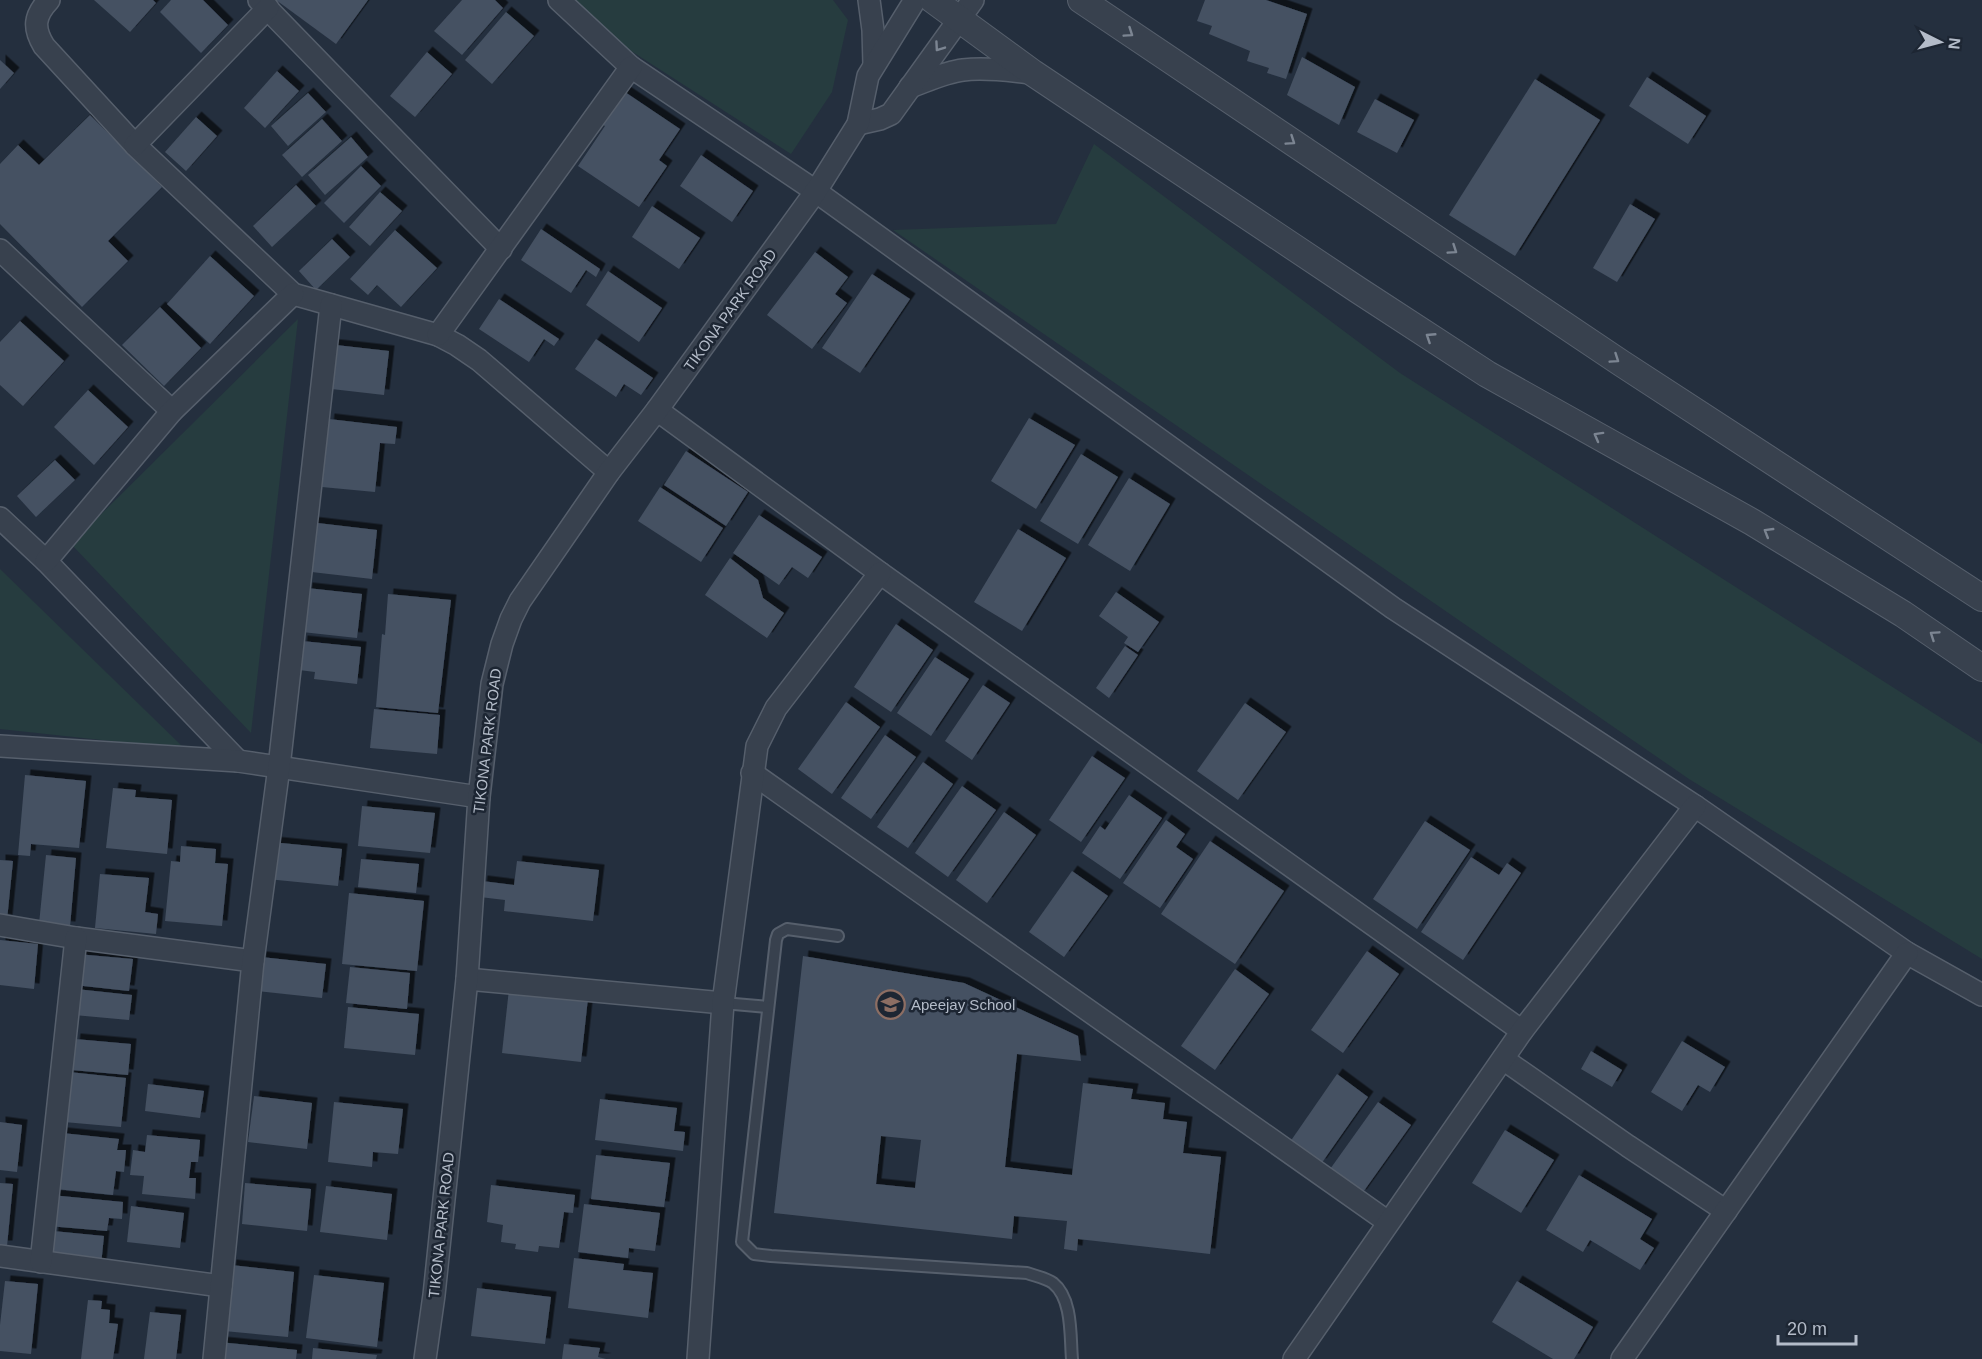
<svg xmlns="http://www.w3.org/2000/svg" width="1982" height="1359" font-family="Arial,sans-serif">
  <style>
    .green { fill: #263c3f }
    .building { fill: #455162; fill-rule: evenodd; filter: url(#shadow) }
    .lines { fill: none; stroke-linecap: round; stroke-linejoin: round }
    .service-casing { stroke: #565f6c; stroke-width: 14 }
    .minor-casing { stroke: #565f6c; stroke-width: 24 }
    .tertiary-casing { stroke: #565f6c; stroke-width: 28 }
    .service { stroke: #38414e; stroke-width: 10 }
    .minor { stroke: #38414e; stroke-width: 21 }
    .tertiary { stroke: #38414e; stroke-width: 26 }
    .oneway { stroke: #7c8592 }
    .labels { text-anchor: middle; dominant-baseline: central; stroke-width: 5; stroke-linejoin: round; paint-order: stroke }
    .street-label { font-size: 15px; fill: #b4bcc9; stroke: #1d2633 }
    .poi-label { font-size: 15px; fill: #b4bcc9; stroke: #1d2633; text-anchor: start }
  </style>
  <defs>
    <filter id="shadow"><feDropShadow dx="5.5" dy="-5.5" stdDeviation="0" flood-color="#0009"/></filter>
  </defs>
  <rect width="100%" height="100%" fill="#242f3e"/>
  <g class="green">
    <path d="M 575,0 L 833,0 L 848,20 L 832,92 L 791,154 L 625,47 Z"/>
    <path d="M 1094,144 L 1400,373 L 1982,744 L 1982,959 L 1689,779 L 893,230 L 1056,224 Z"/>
    <path d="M 298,319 L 251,733 L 71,544 Z"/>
    <path d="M 0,569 L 185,749 L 0,729 Z"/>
  </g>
  <g class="building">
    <path d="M 94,0 L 153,0 L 156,3 L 130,32 Z"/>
    <path d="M 171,0 L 203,0 L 228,25 L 201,53 L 160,12 Z"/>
    <path d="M 276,0 L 368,0 L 336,44 Z"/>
    <path d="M 462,0 L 495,0 L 503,8 L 462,55 L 434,31 Z"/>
    <path d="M 1205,0 L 1266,0 L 1307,14 L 1286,79 L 1267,73 L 1269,68 L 1247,61 L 1250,51 L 1209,34 L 1212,26 L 1197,21 Z"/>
    <path d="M 506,12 L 534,36 L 492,84 L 465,60 Z"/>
    <path d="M 427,52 L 452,74 L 415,117 L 390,96 Z"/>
    <path d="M 1302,57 L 1355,87 L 1339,125 L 1287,95 Z"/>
    <path d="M 0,60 L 14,73 L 0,89 Z"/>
    <path d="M 277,71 L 299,91 L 265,128 L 244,108 Z"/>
    <path d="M 1647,77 L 1706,116 L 1688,144 L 1629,106 Z"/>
    <path d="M 1535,79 L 1600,120 L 1515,256 L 1449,215 Z"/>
    <path d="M 622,90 L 680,129 L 659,160 L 667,166 L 639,207 L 578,166 L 605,126 L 600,123 Z"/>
    <path d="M 308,93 L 326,112 L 288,146 L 271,126 Z"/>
    <path d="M 1375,99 L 1414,120 L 1397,153 L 1357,132 Z"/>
    <path d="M 90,115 L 162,187 L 108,241 L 128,261 L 82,307 L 0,224 L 0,164 L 18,145 L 39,165 Z"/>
    <path d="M 196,117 L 217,136 L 186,171 L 165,152 Z"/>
    <path d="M 322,119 L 342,141 L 302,177 L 282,155 Z"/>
    <path d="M 351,137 L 368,157 L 325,195 L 308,175 Z"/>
    <path d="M 701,155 L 753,191 L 732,222 L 680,186 Z"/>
    <path d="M 361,166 L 381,186 L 344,223 L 324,203 Z"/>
    <path d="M 296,185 L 316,206 L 272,247 L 253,226 Z"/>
    <path d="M 380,192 L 402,211 L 370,246 L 349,227 Z"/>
    <path d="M 1630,204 L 1655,219 L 1617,282 L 1593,268 Z"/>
    <path d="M 652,206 L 700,238 L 679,269 L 632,237 Z"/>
    <path d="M 541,229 L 600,269 L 596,277 L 586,270 L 571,293 L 521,260 Z"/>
    <path d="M 395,230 L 437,268 L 401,307 L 377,285 L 368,295 L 350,279 Z"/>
    <path d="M 332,239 L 350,257 L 316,290 L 299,271 Z"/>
    <path d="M 815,252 L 848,277 L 835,294 L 847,303 L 812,349 L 767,315 Z"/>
    <path d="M 210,256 L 254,296 L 210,344 L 167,304 Z"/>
    <path d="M 608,271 L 662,308 L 639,342 L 586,305 Z"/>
    <path d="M 872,274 L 910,299 L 860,373 L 822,348 Z"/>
    <path d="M 499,299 L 559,339 L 554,346 L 544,339 L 529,362 L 479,329 Z"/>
    <path d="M 160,307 L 201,348 L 164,386 L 122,345 Z"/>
    <path d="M 20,321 L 64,361 L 23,406 L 0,385 L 0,342 Z"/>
    <path d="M 596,339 L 653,378 L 641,395 L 624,384 L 616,397 L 575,369 Z"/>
    <path d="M 327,344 L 389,351 L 384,395 L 323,388 Z"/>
    <path d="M 88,390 L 128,427 L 94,465 L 54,427 Z"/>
    <path d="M 1029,418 L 1075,445 L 1036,509 L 991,481 Z"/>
    <path d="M 329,419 L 397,427 L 395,444 L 380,443 L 375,492 L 322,487 Z"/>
    <path d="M 686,451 L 748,492 L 726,526 L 664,485 Z"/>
    <path d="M 1081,454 L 1118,477 L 1078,544 L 1040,521 Z"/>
    <path d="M 55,460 L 75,480 L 36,517 L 17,496 Z"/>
    <path d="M 1129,478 L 1170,504 L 1130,571 L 1088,545 Z"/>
    <path d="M 660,487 L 723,528 L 701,562 L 638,521 Z"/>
    <path d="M 759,515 L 822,557 L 808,578 L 792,567 L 779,585 L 733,553 Z"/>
    <path d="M 309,522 L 377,530 L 372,579 L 303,571 Z"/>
    <path d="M 1018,529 L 1066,558 L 1022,631 L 974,602 Z"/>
    <path d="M 730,558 L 758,580 L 763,598 L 784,613 L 767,638 L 705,595 Z"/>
    <path d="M 307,588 L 362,594 L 357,638 L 302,632 Z"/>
    <path d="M 1116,592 L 1159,622 L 1138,652 L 1124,643 L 1128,637 L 1099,616 Z"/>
    <path d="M 388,594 L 451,600 L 438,713 L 376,707 L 382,634 L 385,635 Z"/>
    <path d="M 896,624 L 933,650 L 891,712 L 854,687 Z"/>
    <path d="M 302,641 L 361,647 L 357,684 L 314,679 L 315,672 L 299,670 Z"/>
    <path d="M 1125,646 L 1138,655 L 1109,698 L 1096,688 Z"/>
    <path d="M 935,657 L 969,679 L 931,736 L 897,713 Z"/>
    <path d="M 983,685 L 1010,703 L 972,760 L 945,741 Z"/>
    <path d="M 846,702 L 880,727 L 832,794 L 798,769 Z"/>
    <path d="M 1245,703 L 1286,732 L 1238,800 L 1197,771 Z"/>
    <path d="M 374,709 L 440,715 L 437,754 L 370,748 Z"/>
    <path d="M 885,735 L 916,757 L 871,819 L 841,798 Z"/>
    <path d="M 1092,756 L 1125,778 L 1081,842 L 1049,820 Z"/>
    <path d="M 923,762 L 953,784 L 908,848 L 877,827 Z"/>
    <path d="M 25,775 L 86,781 L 79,848 L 31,844 L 30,856 L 18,855 Z"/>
    <path d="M 962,786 L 996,810 L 948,877 L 915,853 Z"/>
    <path d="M 113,788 L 136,790 L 135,797 L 172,800 L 167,854 L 106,848 Z"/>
    <path d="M 1129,795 L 1162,818 L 1120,879 L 1082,853 L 1100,826 L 1105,830 Z"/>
    <path d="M 362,806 L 435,813 L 430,853 L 358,846 Z"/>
    <path d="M 1004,812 L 1036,835 L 987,903 L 956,880 Z"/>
    <path d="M 1166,820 L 1185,834 L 1176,847 L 1193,859 L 1160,908 L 1123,883 Z"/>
    <path d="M 1425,821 L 1470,850 L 1417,929 L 1373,899 Z"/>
    <path d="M 1210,841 L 1284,891 L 1235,964 L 1161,914 Z"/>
    <path d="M 271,842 L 342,849 L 338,886 L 267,879 Z"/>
    <path d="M 181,846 L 216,849 L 215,863 L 228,864 L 222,926 L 165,921 L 171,861 L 180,862 Z"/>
    <path d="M 46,855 L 76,858 L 70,927 L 39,924 Z"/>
    <path d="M 1471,857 L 1499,875 L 1507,863 L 1521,873 L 1463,960 L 1421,932 Z"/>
    <path d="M 361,859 L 419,864 L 416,893 L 358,887 Z"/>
    <path d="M 0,860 L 13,861 L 7,920 L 0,919 Z"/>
    <path d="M 517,861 L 599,870 L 593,921 L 504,911 L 505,900 L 480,897 L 482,881 L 514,885 Z"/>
    <path d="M 1072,871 L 1108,896 L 1064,957 L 1029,932 Z"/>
    <path d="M 100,874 L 149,878 L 145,912 L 158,914 L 156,934 L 95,928 Z"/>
    <path d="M 349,893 L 424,901 L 417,971 L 342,964 Z"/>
    <path d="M 0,940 L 38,944 L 34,989 L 0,985 Z"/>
    <path d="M 1367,951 L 1399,974 L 1343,1053 L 1311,1030 Z"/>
    <path d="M 77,954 L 133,959 L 129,991 L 74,985 Z"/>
    <path d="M 803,956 L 964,983 L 1078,1036 L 1081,1061 L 1017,1054 L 1005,1167 L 1072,1175 L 1083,1083 L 1133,1089 L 1131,1099 L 1165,1103 L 1163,1119 L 1187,1122 L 1183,1153 L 1221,1157 L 1210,1254 L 1078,1239 L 1077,1251 L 1064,1249 L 1067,1221 L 1014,1216 L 1012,1239 L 774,1213 ZM 881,1136 L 921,1140 L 915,1188 L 876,1184 Z"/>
    <path d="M 261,957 L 326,964 L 322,998 L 257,991 Z"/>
    <path d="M 350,967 L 410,973 L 407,1009 L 346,1003 Z"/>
    <path d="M 1235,969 L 1269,994 L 1215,1070 L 1181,1046 Z"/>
    <path d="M 76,989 L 132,995 L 129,1020 L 74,1015 Z"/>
    <path d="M 509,989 L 588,998 L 581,1062 L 502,1053 Z"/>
    <path d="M 348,1007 L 419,1014 L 415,1055 L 344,1048 Z"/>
    <path d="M 75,1039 L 131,1044 L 128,1075 L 71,1070 Z"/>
    <path d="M 1682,1041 L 1725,1067 L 1710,1092 L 1698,1085 L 1682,1111 L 1651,1092 Z"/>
    <path d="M 1591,1051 L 1622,1070 L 1612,1087 L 1581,1069 Z"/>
    <path d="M 69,1072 L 126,1078 L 121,1127 L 64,1122 Z"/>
    <path d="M 1337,1074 L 1368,1097 L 1321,1164 L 1290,1142 Z"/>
    <path d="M 148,1084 L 204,1091 L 200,1118 L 145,1111 Z"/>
    <path d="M 254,1096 L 312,1103 L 307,1149 L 248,1142 Z"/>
    <path d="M 600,1099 L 677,1108 L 674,1131 L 685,1132 L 683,1151 L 595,1140 Z"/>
    <path d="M 334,1102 L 403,1109 L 398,1154 L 373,1152 L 372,1167 L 328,1162 Z"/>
    <path d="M 1378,1102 L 1411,1125 L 1361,1195 L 1328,1172 Z"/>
    <path d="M 0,1122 L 22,1125 L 17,1172 L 0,1170 Z"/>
    <path d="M 1505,1130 L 1554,1160 L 1521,1213 L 1472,1183 Z"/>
    <path d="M 62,1133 L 119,1139 L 117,1150 L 126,1150 L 124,1172 L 116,1171 L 113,1195 L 56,1189 Z"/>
    <path d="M 147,1135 L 200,1140 L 198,1162 L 191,1162 L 189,1178 L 196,1178 L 195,1199 L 142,1194 L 144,1176 L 130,1175 L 133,1150 L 145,1152 Z"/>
    <path d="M 596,1155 L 670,1163 L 664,1207 L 591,1199 Z"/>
    <path d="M 1579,1175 L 1652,1219 L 1640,1239 L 1654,1248 L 1640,1270 L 1590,1240 L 1583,1252 L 1546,1230 Z"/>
    <path d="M 0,1183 L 13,1184 L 7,1246 L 0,1246 Z"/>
    <path d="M 245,1183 L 311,1189 L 307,1231 L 242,1224 Z"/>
    <path d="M 491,1185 L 575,1195 L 573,1213 L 564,1212 L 559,1248 L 539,1246 L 538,1252 L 515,1249 L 516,1244 L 501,1242 L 503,1225 L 487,1222 Z"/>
    <path d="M 326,1186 L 392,1194 L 387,1240 L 320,1232 Z"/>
    <path d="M 51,1195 L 123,1202 L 122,1219 L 109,1218 L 107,1231 L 48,1226 Z"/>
    <path d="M 584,1204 L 660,1213 L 655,1251 L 629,1248 L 628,1258 L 578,1252 Z"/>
    <path d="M 131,1206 L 184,1213 L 180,1248 L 127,1242 Z"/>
    <path d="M 53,1231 L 104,1236 L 101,1265 L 51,1260 Z"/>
    <path d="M 574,1258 L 624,1264 L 623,1270 L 653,1273 L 648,1318 L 568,1308 Z"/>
    <path d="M 231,1265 L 294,1272 L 288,1337 L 224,1331 Z"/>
    <path d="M 314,1275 L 384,1283 L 377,1347 L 306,1338 Z"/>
    <path d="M 5,1281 L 38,1284 L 31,1354 L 0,1351 L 0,1325 Z"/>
    <path d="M 1517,1281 L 1593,1327 L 1574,1359 L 1553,1359 L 1492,1322 Z"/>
    <path d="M 477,1288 L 551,1297 L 545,1344 L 471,1336 Z"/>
    <path d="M 88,1300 L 102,1301 L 101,1309 L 110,1310 L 109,1323 L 118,1324 L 113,1359 L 81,1359 Z"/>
    <path d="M 150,1312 L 181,1315 L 176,1359 L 144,1359 Z"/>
    <path d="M 219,1342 L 297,1350 L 296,1359 L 218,1359 Z"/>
    <path d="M 564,1344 L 600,1348 L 598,1357 L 606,1359 L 562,1359 Z"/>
    <path d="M 313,1348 L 377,1355 L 376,1359 L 312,1359 Z"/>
  </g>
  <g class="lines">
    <defs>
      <g id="service">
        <path d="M 838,936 L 787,929 L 778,934 L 776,940 L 742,1242 L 754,1254 L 771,1256 L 1027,1273 C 1035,1276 1046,1278 1053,1283 C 1073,1299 1070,1337 1072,1359"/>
        <path d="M 723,1003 L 768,1007"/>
      </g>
      <g id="minor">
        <path d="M 49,0 C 34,16 33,28 44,46 L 135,145 L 293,294 L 438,335 L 457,345 L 479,360 L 609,472"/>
        <path d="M 259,0 L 501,249"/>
        <path d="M 559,0 L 631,67 L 811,188 L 1393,608 L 1695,806 L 1907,953 L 1982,995"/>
        <path d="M 869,0 L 873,30 L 874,65"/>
        <path d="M 910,87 C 927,81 945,72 963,70 C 986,67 1010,71 1033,73"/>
        <path d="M 858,124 L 880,119 L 891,114 L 973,0"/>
        <path d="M 135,145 L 268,8"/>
        <path d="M 0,250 L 172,411"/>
        <path d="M 438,335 L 631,67"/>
        <path d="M 657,410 L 880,573 L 1522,1031"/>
        <path d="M 0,518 L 46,561 L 238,761"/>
        <path d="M 46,561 L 172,411 L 293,294"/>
        <path d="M 0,746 L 238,761 L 479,797"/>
        <path d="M 752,773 L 1388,1222"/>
        <path d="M 0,925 L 76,938 L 253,961"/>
        <path d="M 467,979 L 723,1003"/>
        <path d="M 1503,1059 L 1628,1146 L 1726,1211"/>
        <path d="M 0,1256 L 221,1286"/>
        <path d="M 41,1262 L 76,938"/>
        <path d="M 214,1359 L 253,961 L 279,767 L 331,305"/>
        <path d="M 425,1359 L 434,1295 L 467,979 L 479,797 L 492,684 L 502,644 L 511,619 L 520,601 L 609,472 L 657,410 L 816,191 L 858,124 L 868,76 L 915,0"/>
        <path d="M 698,1359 L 723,1003 L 757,746 L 776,708 L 880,573"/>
        <path d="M 1294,1359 L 1522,1031 L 1695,806"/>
        <path d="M 1622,1359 L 1907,953"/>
      </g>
      <g id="tertiary">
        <path d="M 933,0 L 1033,73 L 1358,290 L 1487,374 L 1752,522 L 1903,614 L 1982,668"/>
        <path d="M 1081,0 L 1621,363 L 1982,598"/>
      </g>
    </defs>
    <use href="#service" class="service-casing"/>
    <use href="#minor" class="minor-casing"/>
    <use href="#tertiary" class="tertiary-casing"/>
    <use href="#service" class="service"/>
    <use href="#minor" class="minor"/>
    <use href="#tertiary" class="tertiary"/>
  </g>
  <defs><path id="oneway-chevron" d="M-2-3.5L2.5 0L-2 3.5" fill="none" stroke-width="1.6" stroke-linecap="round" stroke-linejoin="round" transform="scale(1.5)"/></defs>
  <g class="oneway">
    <use href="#oneway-chevron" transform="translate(1129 33) rotate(34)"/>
    <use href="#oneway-chevron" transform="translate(939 47) rotate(125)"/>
    <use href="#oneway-chevron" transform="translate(1291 141) rotate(34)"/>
    <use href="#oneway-chevron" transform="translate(1453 250) rotate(34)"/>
    <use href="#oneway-chevron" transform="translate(1430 337) rotate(-147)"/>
    <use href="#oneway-chevron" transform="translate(1615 359) rotate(34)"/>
    <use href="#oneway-chevron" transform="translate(1598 436) rotate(-151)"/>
    <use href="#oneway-chevron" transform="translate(1768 532) rotate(-149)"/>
    <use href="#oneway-chevron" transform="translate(1934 635) rotate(-146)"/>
  </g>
  <defs>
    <symbol id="school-ring" viewBox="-11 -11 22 22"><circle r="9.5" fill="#1d2633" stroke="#8d6e63" stroke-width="1.5"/><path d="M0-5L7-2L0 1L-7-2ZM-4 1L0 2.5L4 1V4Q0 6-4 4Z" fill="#8d6e63"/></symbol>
  </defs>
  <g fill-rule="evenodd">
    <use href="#school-ring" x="874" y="988" width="33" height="33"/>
  </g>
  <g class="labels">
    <g class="street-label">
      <text transform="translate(730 310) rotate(-54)">TIKONA PARK ROAD</text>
      <text transform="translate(487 741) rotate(-83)">TIKONA PARK ROAD</text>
      <text transform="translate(441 1225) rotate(-84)">TIKONA PARK ROAD</text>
    </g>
    <g class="poi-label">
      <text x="911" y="1004">Apeejay School</text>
    </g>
  </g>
  <g transform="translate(1940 42) rotate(96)" stroke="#1d2633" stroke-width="4.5" paint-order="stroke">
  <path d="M0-4.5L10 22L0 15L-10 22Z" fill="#b4bcc9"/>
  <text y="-9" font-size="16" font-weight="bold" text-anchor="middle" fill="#b4bcc9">N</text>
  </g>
  <path d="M1778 1335v9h78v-9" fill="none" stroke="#b4bcc9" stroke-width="3"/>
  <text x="1787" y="1335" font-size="18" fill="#b4bcc9" stroke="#1d2633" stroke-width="4.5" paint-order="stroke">20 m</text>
</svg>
